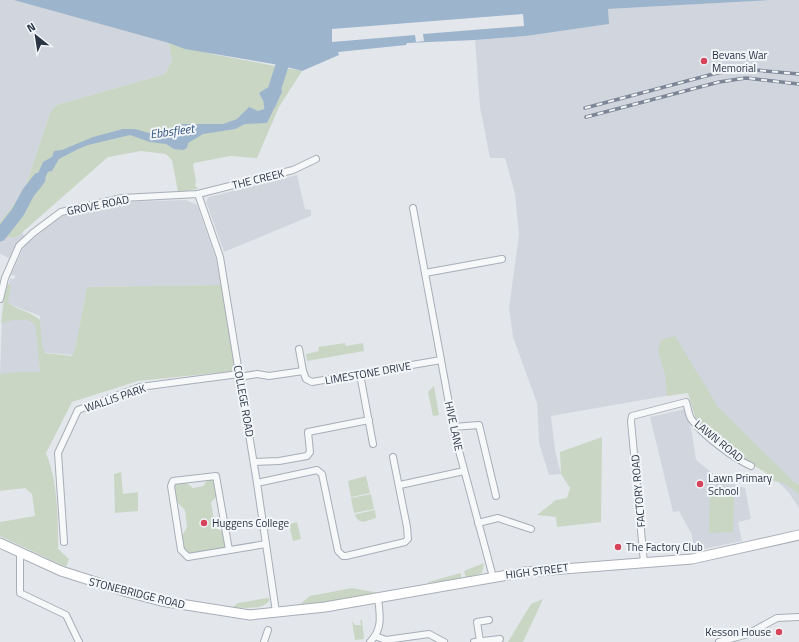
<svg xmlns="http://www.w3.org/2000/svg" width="799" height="642" font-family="'Titillium Web',sans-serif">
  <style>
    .built { fill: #d1d6de }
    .green { fill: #c9d6c4 }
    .water { fill: #9db4cd }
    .pier { fill: #e3e7ec }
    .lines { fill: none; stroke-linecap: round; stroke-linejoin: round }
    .river { stroke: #9db4cd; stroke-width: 13 }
    .street-casing { stroke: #a8aeb7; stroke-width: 8 }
    .secondary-casing { stroke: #a8aeb7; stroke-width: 11 }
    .street { stroke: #f6f8fa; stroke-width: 6 }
    .secondary { stroke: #fff; stroke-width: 9 }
    .rail-casing { stroke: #7c8697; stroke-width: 3.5 }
    .rail { stroke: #f3f6f9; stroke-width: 2; stroke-dasharray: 6; stroke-linecap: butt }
    .poi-dot { fill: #d5445a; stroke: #f3f6f9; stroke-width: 1.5 }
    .labels { text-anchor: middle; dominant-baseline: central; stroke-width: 4; stroke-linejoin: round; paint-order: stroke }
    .poi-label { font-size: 11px; fill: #2a3445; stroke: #f3f6f9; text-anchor: start }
    .street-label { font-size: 11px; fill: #2a3445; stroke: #f3f6f9 }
    .water-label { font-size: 12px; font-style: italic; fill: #31537c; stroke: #f3f6f9 }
  </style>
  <rect width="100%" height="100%" fill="#e3e7ec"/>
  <g class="built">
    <path d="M 0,0 L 24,0 L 169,43 L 172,60 L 165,74 L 56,105 L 50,113 L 26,185 L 19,195 L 20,196 L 0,222 Z"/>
    <path d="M 771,0 L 799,0 L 799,508 L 789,493 L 769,472 L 688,392 L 551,416 L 555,450 L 561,474 L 549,475 L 539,443 L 537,403 L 513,337 L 509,308 L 519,235 L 515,194 L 505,158 L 490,158 L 480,107 L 475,40 L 526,36 L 608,24 L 608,9 Z"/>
    <path d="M 297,175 L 305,209 L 311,210 L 311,216 L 224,252 L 208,207 L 206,202 L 209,197 Z"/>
    <path d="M 186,200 L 197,205 L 215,256 L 222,285 L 87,287 L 74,355 L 39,352 L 40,372 L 0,375 L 2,319 L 40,320 L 40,316 L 4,302 L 10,279 L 14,279 L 16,276 L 11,275 L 24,246 L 56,220 L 67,214 L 124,202 Z"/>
    <path d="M 22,232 L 25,236 L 14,249 L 9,258 L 0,254 L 0,235 L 12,238 Z"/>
    <path d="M 685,409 L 692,433 L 696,460 L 721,480 L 745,488 L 751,519 L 738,522 L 742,541 L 694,551 L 692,535 L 679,511 L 673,512 L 650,417 Z"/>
  </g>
  <g class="green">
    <path d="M 14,0 L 212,54 L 302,71 L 279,107 L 257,158 L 230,156 L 194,163 L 193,165 L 196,181 L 195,186 L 198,188 L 197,189 L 178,192 L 172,160 L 166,154 L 141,151 L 108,157 L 18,236 L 12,238 L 0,235 L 0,222 L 20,196 L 26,185 L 50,113 L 56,105 L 165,74 L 172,60 L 169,43 Z"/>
    <path d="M 8,284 L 11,286 L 8,302 C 12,308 32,312 40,320 L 42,346 L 45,353 L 72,356 L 75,349 L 87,287 L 222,285 L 235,371 L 138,381 L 72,402 L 46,453 C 58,483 58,517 58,549 L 69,559 L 66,567 L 0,536 L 0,522 L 35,516 L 32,494 L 25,488 L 0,491 L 0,374 L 19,372 L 40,372 L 36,329 L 33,322 L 26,320 L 14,320 L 1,323 L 4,298 Z"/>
    <path d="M 675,336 L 718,407 L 794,482 L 799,485 L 799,494 L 784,483 L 773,481 L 765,472 L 736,455 L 700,424 L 695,417 L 688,393 L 667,396 L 665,375 L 658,351 L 661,340 Z"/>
    <path d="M 345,343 L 346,346 L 363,343 L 364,351 L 307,361 L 306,354 L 319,351 L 318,347 Z"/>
    <path d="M 434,386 L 439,415 L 433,416 L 428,392 Z"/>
    <path d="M 602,437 L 601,522 L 557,527 L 556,517 L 537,515 L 556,500 L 567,498 L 570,488 L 561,474 L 560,452 Z"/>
    <path d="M 121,472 L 123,494 L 138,492 L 138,511 L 115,513 L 114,474 Z"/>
    <path d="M 366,476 L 370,493 L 351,497 L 348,481 Z"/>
    <path d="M 209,478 L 213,478 L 216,481 L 218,495 L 211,502 L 215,527 L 223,532 L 225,547 L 222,549 L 189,555 L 183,549 L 181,538 L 187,527 L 185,510 L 176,501 L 174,488 L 177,483 L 184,481 L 193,488 L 203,486 Z"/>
    <path d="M 734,491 L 733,532 L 709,533 L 710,492 Z"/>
    <path d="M 371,494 L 374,509 L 354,513 L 351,498 Z"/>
    <path d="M 375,510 L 376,518 L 363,522 L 358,520 L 355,516 L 356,514 Z"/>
    <path d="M 297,522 L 301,539 L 293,541 L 289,524 Z"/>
    <path d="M 484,563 L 482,573 L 466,578 L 464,571 Z"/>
    <path d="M 461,573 L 461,579 L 428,583 L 428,582 Z"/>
    <path d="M 352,588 L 379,593 C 353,598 325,603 300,604 L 310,596 Z"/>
    <path d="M 267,598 L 270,599 C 265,611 243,607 232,608 L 238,603 Z"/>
    <path d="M 543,599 L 523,642 L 508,642 L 531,604 Z"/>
    <path d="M 360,620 L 362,620 L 364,639 L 355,640 L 352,621 L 355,625 L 361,625 Z"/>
  </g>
  <g class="water">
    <path d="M 14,0 L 771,0 L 608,9 L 609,24 L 526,36 L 475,40 L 407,43 L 406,45 L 338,52 L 339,55 L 302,71 L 279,65 L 185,49 L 169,43 Z"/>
    <path d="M 270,86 L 282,90 L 282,92 L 267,123 L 245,124 L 235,129 L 203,134 L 188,143 L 187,148 L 183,150 L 174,149 L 166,144 L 150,142 L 130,135 L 88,145 L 78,149 L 59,159 L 52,171 L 48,172 L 39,189 L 31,196 L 28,190 L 33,185 L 43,162 L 52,157 L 54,151 L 62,150 L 93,137 L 123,129 L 135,129 L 149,133 L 160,132 L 181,124 L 223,124 L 237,119 L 249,107 L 258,111 L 264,109 L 265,104 L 259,93 Z"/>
  </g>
  <path class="pier" d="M 523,14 L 524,26 L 423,34 L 424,41 L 416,42 L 415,35 L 332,42 L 332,29 Z"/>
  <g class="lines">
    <g class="river">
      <path d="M 270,103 L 287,50"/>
      <path d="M 0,235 L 18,212 L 28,193 L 39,179"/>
    </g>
    <defs>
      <g id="street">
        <path d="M 198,194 L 220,257 L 257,483 L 276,612"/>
        <path d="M 413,208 L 455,436 L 493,577"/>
        <path d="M 425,273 L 502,259"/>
        <path d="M 0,299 L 5,278 L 19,246 L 33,233 L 61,212 L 122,198 L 198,194 L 293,170 L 316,159"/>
        <path d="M 303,371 L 306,379 L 312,382 L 441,360"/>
        <path d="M 360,374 L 373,444"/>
        <path d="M 239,377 L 257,374 L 269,376 L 303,371 L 299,349"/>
        <path d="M 453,427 L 479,425 L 496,496"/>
        <path d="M 254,462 L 279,461 L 307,456 L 310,452 L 308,432 L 369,420"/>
        <path d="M 257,483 L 317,470 L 322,474 L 338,551 L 343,556 L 346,556 L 405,542 L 408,539 L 407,527 L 393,457"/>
        <path d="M 400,485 L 464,471"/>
        <path d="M 478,523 L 498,518 L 531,529"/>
        <path d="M 64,542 L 58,453 L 78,410 L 140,387 L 239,374"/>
        <path d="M 229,550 L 216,476 L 173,481 L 171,486 L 181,550 L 188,557 L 266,544"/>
        <path d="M 20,554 L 20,593 L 66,615 L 79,642"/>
        <path d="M 644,563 L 631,421 L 632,416 L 686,402 C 688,407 688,415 692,420 C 704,436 733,458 751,466"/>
        <path d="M 375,636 L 386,640 L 429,634 L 444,642"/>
        <path d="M 480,641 L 477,622 L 489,620"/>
        <path d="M 264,642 L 268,630"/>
        <path d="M 370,642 C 383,629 380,615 378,598"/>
        <path d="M 474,642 L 500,639"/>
        <path d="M 719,642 L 748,634 L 777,618 L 799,617"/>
      </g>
      <path id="secondary" d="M 0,543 L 61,571 L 127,592 L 161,601 L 250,615 L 325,607 L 525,572 L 692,559 L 799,535"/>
    </defs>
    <use href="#street" class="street-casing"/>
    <use href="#secondary" class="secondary-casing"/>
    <use href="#street" class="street"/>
    <use href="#secondary" class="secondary"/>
    <defs>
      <g id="rail">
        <path d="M 585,108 L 717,73 L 744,69 L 799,74"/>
        <path d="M 586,117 L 719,82 L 746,78 L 799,84"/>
      </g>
    </defs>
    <use href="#rail" class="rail-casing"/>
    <use href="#rail" class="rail"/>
  </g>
  <g class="poi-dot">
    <circle cx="704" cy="61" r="4"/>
    <circle cx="700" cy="484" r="4"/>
    <circle cx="204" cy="523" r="4"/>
    <circle cx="618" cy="547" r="4"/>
    <circle cx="779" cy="632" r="4"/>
  </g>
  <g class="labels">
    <g class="poi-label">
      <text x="712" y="55">Bevans War<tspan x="712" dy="13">Memorial</tspan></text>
      <text x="708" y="478">Lawn Primary<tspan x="708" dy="13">School</tspan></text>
      <text x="212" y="523">Huggens College</text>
      <text x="626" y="547">The Factory Club</text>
      <text x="771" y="632" text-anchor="end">Kesson House</text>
    </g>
    <g class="street-label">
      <text transform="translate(258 179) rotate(-14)">THE CREEK</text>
      <text transform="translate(98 205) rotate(-11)">GROVE ROAD</text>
      <text transform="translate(368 373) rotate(-10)">LIMESTONE DRIVE</text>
      <text transform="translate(115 398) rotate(-19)">WALLIS PARK</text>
      <text transform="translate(244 401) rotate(80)">COLLEGE ROAD</text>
      <text transform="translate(454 426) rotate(78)">HIVE LANE</text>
      <text transform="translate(719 441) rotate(39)">LAWN ROAD</text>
      <text transform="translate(638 491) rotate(-95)">FACTORY ROAD</text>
      <text transform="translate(537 571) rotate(-7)">HIGH STREET</text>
      <text transform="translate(137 593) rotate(14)">STONEBRIDGE ROAD</text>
    </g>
    <g class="water-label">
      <text transform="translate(172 131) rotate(-8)">Ebbsfleet</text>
    </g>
  </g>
  <g transform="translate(36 36) rotate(330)" stroke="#f3f6f9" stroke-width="3" paint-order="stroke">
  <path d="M0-3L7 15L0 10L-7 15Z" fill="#2a3445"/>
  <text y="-6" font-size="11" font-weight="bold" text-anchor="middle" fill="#2a3445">N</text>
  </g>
</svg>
